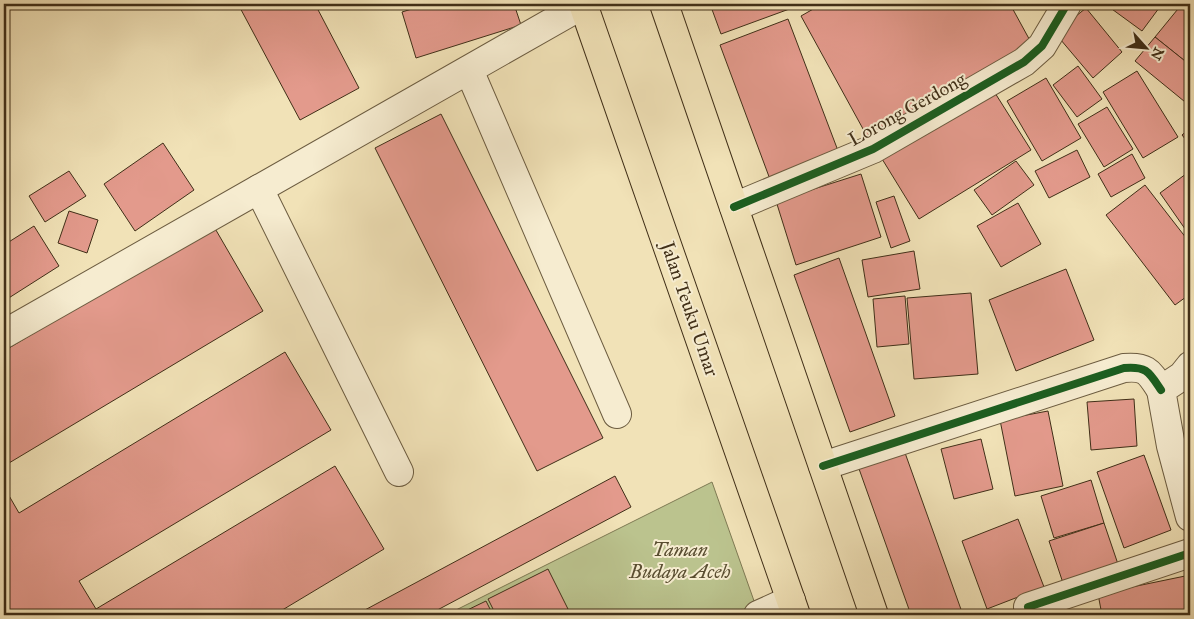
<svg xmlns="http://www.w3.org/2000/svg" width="1194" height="619" font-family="'IM FELL Great Primer',serif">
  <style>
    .green { fill: #bbc38e; stroke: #7e7953 }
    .building { fill: #e39a8c; stroke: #402f18 }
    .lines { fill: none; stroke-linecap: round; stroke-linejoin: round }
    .minor-casing { stroke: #6c5c40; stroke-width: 30 }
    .highway-casing { stroke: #402f18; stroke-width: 30 }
    .minor { stroke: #f6ecd0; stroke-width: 28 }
    .highway { stroke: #f1e2b7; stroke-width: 28 }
    .cycleway-casing { stroke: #f6ecd0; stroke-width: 11 }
    .cycleway { stroke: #1b5e20; stroke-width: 8 }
    .labels { text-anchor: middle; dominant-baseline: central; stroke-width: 4; stroke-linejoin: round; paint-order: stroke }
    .street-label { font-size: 19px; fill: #402f18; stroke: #f6ecd0 }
    .park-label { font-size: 19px; font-style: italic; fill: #594d30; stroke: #f6ecd0 }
  </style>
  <rect width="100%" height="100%" fill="#f1e2b7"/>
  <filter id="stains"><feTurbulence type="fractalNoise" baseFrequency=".004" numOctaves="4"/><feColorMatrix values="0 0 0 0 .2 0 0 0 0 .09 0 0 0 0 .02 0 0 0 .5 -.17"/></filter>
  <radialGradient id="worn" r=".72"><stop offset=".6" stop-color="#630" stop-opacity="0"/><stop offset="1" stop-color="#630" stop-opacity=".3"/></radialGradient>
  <path class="green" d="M 712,482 L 759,615 L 446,615 Z"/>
  <g class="building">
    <path d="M 238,4 L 315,4 L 359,88 L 300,120 Z"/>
    <path d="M 428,4 L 514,4 L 521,25 L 416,58 L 402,12 Z"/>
    <path d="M 710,4 L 803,4 L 721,34 Z"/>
    <path d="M 822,4 L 1010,4 L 1033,46 L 868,138 L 801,16 Z"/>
    <path d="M 1105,4 L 1162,4 L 1142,31 Z"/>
    <path d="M 1182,4 L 1190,5 L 1190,65 L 1155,37 Z"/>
    <path d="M 1086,8 L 1122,52 L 1093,78 L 1055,33 Z"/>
    <path d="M 788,19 L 840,156 L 771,182 L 720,45 Z"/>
    <path d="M 1155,37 L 1190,65 L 1190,106 L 1135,61 Z"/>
    <path d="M 1078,66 L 1102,99 L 1077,117 L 1053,85 Z"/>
    <path d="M 1137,71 L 1178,137 L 1143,158 L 1103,92 Z"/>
    <path d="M 1046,78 L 1081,138 L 1042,161 L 1007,101 Z"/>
    <path d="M 990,85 L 1031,150 L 919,219 L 879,154 Z"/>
    <path d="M 1107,107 L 1133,149 L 1104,167 L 1078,124 Z"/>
    <path d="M 441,114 L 603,438 L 537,471 L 375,148 Z"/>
    <path d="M 1190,128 L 1190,145 L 1182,135 Z"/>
    <path d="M 163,143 L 194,190 L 135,231 L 104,184 Z"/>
    <path d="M 1077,150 L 1090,177 L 1049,198 L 1035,171 Z"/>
    <path d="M 1132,154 L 1145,178 L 1111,197 L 1098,174 Z"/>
    <path d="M 1016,161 L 1034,185 L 992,215 L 974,190 Z"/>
    <path d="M 69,171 L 86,196 L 45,222 L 29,196 Z"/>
    <path d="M 1190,171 L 1190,236 L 1160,193 Z"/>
    <path d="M 861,174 L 881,237 L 796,265 L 776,201 Z"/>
    <path d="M 1145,185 L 1190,243 L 1190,294 L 1175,305 L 1106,215 Z"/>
    <path d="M 894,196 L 910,241 L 891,248 L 876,202 Z"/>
    <path d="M 1018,203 L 1041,244 L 1001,267 L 977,226 Z"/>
    <path d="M 69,211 L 98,220 L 87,253 L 58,243 Z"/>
    <path d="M 213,225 L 263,311 L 4,466 L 4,351 Z"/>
    <path d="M 34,226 L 59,266 L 4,301 L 4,245 Z"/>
    <path d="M 914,251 L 920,289 L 868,297 L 862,260 Z"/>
    <path d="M 839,258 L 895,416 L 850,432 L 794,275 Z"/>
    <path d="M 1066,269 L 1094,340 L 1016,371 L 989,300 Z"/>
    <path d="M 971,293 L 978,374 L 914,379 L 907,298 Z"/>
    <path d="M 905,296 L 909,344 L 877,347 L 873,299 Z"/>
    <path d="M 285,352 L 331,430 L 79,581 L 96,609 L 335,466 L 384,549 L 274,615 L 4,615 L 4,487 L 19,513 Z"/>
    <path d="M 1134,399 L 1137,446 L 1091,450 L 1087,402 Z"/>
    <path d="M 1048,411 L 1063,486 L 1015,496 L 1000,420 Z"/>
    <path d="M 981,439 L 993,489 L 954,499 L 941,449 Z"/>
    <path d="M 1190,441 L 1190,477 L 1175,450 Z"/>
    <path d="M 904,450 L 963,615 L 911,615 L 858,466 Z"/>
    <path d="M 1144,455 L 1171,530 L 1124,548 L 1097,472 Z"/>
    <path d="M 615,476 L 631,507 L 428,615 L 365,615 L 363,611 Z"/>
    <path d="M 1091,480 L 1104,523 L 1054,538 L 1041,496 Z"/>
    <path d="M 1018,519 L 1044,587 L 987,609 L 962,541 Z"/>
    <path d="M 1104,523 L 1120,570 L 1065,589 L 1049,541 Z"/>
    <path d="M 548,569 L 568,609 L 556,615 L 496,615 L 488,599 Z"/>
    <path d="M 1190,575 L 1190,615 L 1102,615 L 1098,594 Z"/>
    <path d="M 486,601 L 493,615 L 457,615 Z"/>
    <path d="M 1059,604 L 1061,615 L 995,615 Z"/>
  </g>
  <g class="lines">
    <defs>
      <g id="minor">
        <path d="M 469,70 L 617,414"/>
        <path d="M 259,189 L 399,472"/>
        <path d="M 734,207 L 873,149 L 1024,62 L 1042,46 L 1067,4"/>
        <path d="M 4,334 L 584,4"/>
        <path d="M 1190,366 L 1182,376 L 1161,390 L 1171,446 L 1190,517"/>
        <path d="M 823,466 L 1124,368 C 1147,366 1149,372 1161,390"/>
        <path d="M 1028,607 L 1190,553"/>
        <path d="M 758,615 L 791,600"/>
      </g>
      <g id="highway">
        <path d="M 583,4 L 796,615"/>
        <path d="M 664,4 L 874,615"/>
      </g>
    </defs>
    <use href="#minor" class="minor-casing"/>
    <use href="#highway" class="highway-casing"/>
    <use href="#minor" class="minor"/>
    <use href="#highway" class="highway"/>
    <defs>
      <g id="cycleway">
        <path d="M 734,207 L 873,149 L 1024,62 L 1042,46 L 1067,4"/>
        <path d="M 823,466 L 1124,368 C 1147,366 1149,372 1161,390"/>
        <path d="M 1028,607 L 1190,553"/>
      </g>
    </defs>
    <use href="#cycleway" class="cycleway-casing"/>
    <use href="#cycleway" class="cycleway"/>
  </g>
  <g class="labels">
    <g class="street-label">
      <text transform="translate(907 109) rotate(-29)">Lorong Gerdong</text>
      <text transform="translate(690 309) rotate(71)">Jalan Teuku Umar</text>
    </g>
    <g class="park-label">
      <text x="680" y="549">Taman<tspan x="680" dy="22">Budaya Aceh</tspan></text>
    </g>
  </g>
  <rect width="1194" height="619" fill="none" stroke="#f1e2b7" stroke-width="20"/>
  <rect x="5" y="5" width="1184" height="609" fill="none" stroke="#402f18" stroke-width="2.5"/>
  <rect x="10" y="10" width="1174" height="599" fill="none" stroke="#402f18"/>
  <g transform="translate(1146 48) rotate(117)" stroke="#f6ecd0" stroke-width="4" paint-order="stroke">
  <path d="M0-4L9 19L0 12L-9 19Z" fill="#402f18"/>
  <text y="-8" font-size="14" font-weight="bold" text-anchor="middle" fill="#402f18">N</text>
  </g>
  <rect width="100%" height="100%" filter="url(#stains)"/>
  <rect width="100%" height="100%" fill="url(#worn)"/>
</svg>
